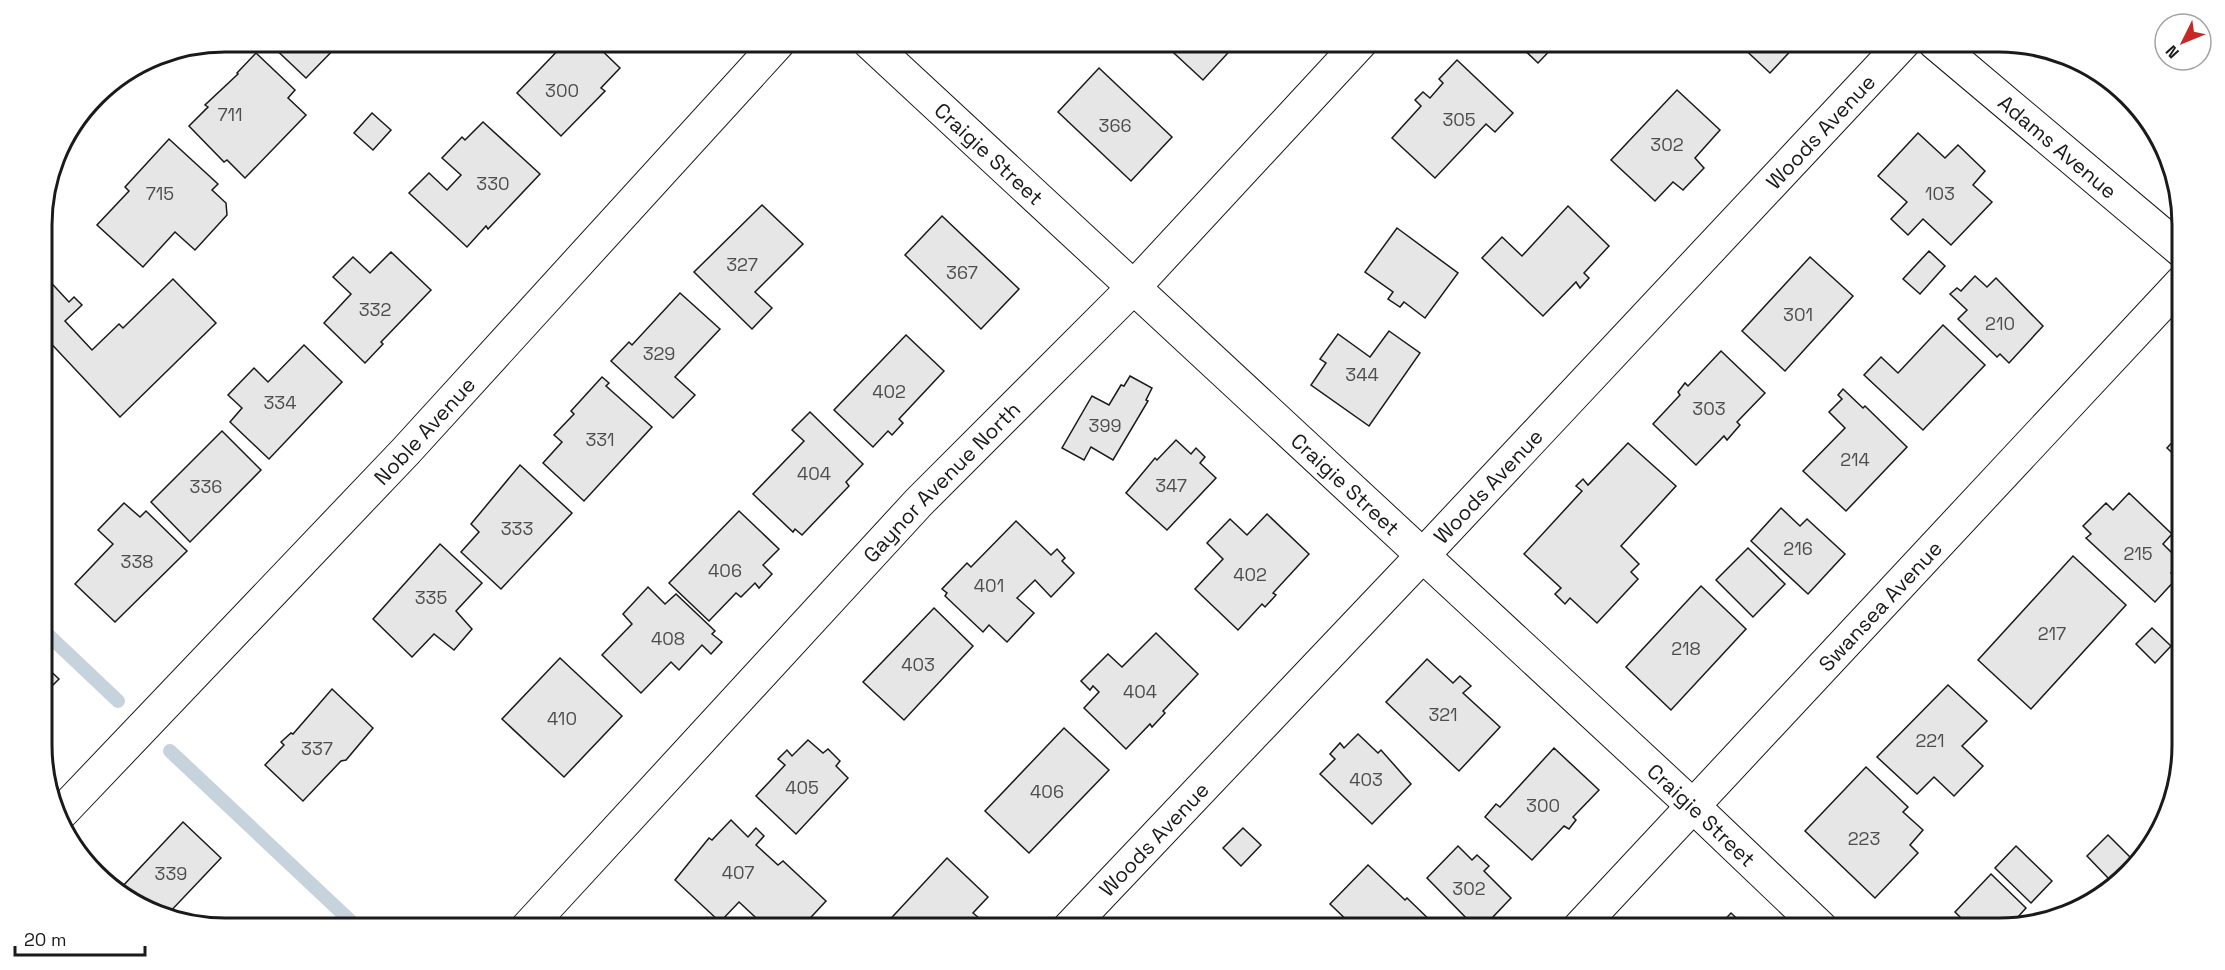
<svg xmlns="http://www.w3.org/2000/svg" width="2225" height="970" font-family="'Space Grotesk',sans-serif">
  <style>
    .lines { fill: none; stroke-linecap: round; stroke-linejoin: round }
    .stream { stroke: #c6d2dc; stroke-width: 14 }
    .building { fill: #e6e6e6; stroke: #1a1a1a; stroke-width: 1.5 }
    .minor-casing { stroke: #1a1a1a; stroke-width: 35 }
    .minor { stroke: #fff; stroke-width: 33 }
    .labels { text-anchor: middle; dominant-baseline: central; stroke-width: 4.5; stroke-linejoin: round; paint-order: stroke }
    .number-label { font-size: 18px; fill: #4d4d4d }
    .street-label { font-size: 21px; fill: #1a1a1a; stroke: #fff }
    .rim { fill: none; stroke: #1a1a1a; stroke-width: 3 }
  </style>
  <rect width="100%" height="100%" fill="#fff"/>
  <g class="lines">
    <g class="stream">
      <path d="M 43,630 L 118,701"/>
      <path d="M 170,751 L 358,928"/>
    </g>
  </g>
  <g class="building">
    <path d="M 268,42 L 341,42 L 306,78 Z"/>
    <path d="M 566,42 L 593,42 L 620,68 L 601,88 L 605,91 L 561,136 L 517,93 Z"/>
    <path d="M 1162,42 L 1238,42 L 1203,80 Z"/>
    <path d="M 1516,42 L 1558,42 L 1538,63 Z"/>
    <path d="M 1737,42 L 1799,42 L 1770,73 Z"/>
    <path d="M 256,53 L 295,90 L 288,98 L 306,115 L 245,178 L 227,160 L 224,162 L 189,126 L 208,107 L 205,105 L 238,74 L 237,73 Z"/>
    <path d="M 1457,60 L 1513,113 L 1495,132 L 1486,124 L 1435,178 L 1392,138 L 1421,106 L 1415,100 L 1423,92 L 1430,98 L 1443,83 L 1439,79 Z"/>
    <path d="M 1099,68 L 1172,137 L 1131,181 L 1058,112 Z"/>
    <path d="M 1677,90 L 1720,130 L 1695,158 L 1704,168 L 1683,190 L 1673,182 L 1655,201 L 1611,160 Z"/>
    <path d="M 372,113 L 391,130 L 373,150 L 354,133 Z"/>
    <path d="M 483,122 L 540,174 L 488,229 L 486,226 L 467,247 L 409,193 L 429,173 L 447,190 L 461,175 L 442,158 L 462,137 L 465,140 Z"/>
    <path d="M 1918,133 L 1945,158 L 1958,145 L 1985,171 L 1973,185 L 1992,202 L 1951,245 L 1923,219 L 1908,235 L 1891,219 L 1907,202 L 1878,176 Z"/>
    <path d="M 169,139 L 218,184 L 212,190 L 226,203 L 227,215 L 195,250 L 175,232 L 143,267 L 97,225 L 129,191 L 125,187 Z"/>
    <path d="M 762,205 L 803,244 L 755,292 L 772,308 L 752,329 L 694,272 Z"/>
    <path d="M 1568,206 L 1609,246 L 1584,273 L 1589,278 L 1580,288 L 1576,282 L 1543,316 L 1482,258 L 1502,237 L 1522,256 Z"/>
    <path d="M 942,216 L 1019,289 L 981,329 L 905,255 Z"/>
    <path d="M 1397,228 L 1458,273 L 1425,318 L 1404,302 L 1400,307 L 1388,299 L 1393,292 L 1365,272 Z"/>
    <path d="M 1929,251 L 1945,266 L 1920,294 L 1903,279 Z"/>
    <path d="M 391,252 L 431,290 L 381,342 L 383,344 L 365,363 L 324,323 L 351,294 L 333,277 L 353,257 L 370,273 Z"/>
    <path d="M 1810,257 L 1853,296 L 1785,371 L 1742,331 Z"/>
    <path d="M 43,274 L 69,302 L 74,297 L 82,305 L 65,321 L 92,350 L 119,324 L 123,328 L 173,279 L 216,323 L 120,417 L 43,335 Z"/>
    <path d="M 1975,276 L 1987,287 L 1996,278 L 2043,326 L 2009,363 L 2000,354 L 1997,357 L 1958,319 L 1967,310 L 1950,294 L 1957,288 L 1961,291 Z"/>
    <path d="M 680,293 L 720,329 L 675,377 L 695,395 L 673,418 L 611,361 L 629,342 L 632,345 Z"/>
    <path d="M 1943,325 L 1985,365 L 1923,430 L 1864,375 L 1881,357 L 1898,373 Z"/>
    <path d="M 1389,331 L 1420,353 L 1369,426 L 1311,385 L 1326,363 L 1320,359 L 1338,334 L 1370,357 Z"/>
    <path d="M 906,335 L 944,371 L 899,419 L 903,423 L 892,435 L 888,431 L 873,447 L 834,410 Z"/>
    <path d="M 304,345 L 342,382 L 269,459 L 230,422 L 242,408 L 228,395 L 254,368 L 268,382 Z"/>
    <path d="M 1721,351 L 1765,393 L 1737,422 L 1740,425 L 1727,440 L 1724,436 L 1696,465 L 1653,424 L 1680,395 L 1678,392 L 1685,383 L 1688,386 Z"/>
    <path d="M 1130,376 L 1152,388 L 1146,400 L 1148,401 L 1113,460 L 1091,447 L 1084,460 L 1062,448 L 1092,396 L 1109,405 L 1121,385 L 1124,386 Z"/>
    <path d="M 602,377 L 609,383 L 606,386 L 652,427 L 584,501 L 543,463 L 562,442 L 554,435 L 574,414 L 571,411 Z"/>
    <path d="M 1843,389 L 1863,408 L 1865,406 L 1907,447 L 1846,511 L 1803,471 L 1845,428 L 1829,412 L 1842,399 L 1838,395 Z"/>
    <path d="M 810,412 L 863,464 L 846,482 L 849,486 L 802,535 L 795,529 L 793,532 L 753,494 L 804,441 L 792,430 Z"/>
    <path d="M 222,431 L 261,470 L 190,542 L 151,502 Z"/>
    <path d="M 2182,432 L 2182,462 L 2167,448 Z"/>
    <path d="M 1176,440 L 1191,454 L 1196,448 L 1205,457 L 1200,463 L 1216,478 L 1167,530 L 1126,493 L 1155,458 L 1157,460 Z"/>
    <path d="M 1628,443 L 1676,486 L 1621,546 L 1639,564 L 1631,572 L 1638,579 L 1597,623 L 1570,598 L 1565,604 L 1555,594 L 1561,588 L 1524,554 L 1582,491 L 1576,486 L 1583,479 L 1588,485 Z"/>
    <path d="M 520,465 L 572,513 L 501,589 L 461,552 L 479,532 L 471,524 Z"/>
    <path d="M 2129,493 L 2172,534 L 2163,544 L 2182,563 L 2171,573 L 2177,578 L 2155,602 L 2086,538 L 2091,534 L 2083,526 L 2106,503 L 2113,510 Z"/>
    <path d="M 124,503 L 140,517 L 146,511 L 187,551 L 115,622 L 75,584 L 113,544 L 98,530 Z"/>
    <path d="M 1781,508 L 1800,526 L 1807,519 L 1845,554 L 1808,594 L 1751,541 Z"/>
    <path d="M 739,511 L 779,549 L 763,565 L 772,574 L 759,588 L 755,583 L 741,597 L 736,593 L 709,621 L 669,583 Z"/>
    <path d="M 1267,514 L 1309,554 L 1273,593 L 1276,595 L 1265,607 L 1262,604 L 1238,630 L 1195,589 L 1223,559 L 1207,543 L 1230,519 L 1247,535 Z"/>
    <path d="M 1016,521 L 1051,555 L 1057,549 L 1065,558 L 1062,561 L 1074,573 L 1051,597 L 1035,580 L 1017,598 L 1034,613 L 1007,642 L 989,625 L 983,632 L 945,596 L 947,593 L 942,589 L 967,563 L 971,567 Z"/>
    <path d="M 440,544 L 482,583 L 456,611 L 472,629 L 454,650 L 434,634 L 412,657 L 373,619 Z"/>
    <path d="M 1748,548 L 1785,584 L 1753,617 L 1716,580 Z"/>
    <path d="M 2073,556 L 2126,605 L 2031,709 L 1978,660 Z"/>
    <path d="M 1701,586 L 1746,629 L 1671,710 L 1626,667 Z"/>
    <path d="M 648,587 L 665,604 L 676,594 L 715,631 L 712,634 L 722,642 L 711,654 L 702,645 L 679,670 L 671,662 L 641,693 L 602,655 L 632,624 L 623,614 Z"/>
    <path d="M 934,608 L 973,646 L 904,720 L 863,682 Z"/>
    <path d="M 2152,628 L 2171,646 L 2155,663 L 2136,644 Z"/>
    <path d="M 1156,633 L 1198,674 L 1163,711 L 1165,713 L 1152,727 L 1150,724 L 1126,749 L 1084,708 L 1099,692 L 1093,686 L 1090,690 L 1081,681 L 1108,654 L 1122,667 Z"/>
    <path d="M 560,658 L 622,716 L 564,777 L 502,719 Z"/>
    <path d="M 1427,659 L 1453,683 L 1460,676 L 1471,686 L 1463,693 L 1500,727 L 1459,771 L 1386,702 Z"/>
    <path d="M 43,664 L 59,679 L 43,695 Z"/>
    <path d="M 1948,685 L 1987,721 L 1962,746 L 1983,766 L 1954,796 L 1934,777 L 1917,794 L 1877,757 Z"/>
    <path d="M 332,689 L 373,728 L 346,760 L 341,761 L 303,801 L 265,765 L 284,745 L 281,742 L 291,733 L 293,734 Z"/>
    <path d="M 1064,728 L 1109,770 L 1029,853 L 985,811 Z"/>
    <path d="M 1358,734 L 1378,753 L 1381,750 L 1411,784 L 1372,824 L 1320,774 L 1335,759 L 1330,754 L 1340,743 L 1344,748 Z"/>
    <path d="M 808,740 L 823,753 L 828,749 L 840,761 L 836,766 L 848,778 L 796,834 L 756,796 L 785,765 L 778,759 L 787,750 L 792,756 Z"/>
    <path d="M 1554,748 L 1599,790 L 1573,817 L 1576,820 L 1569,829 L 1564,826 L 1532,860 L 1485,817 L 1496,804 L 1500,807 Z"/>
    <path d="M 1866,767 L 1908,807 L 1903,812 L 1923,830 L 1910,845 L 1918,853 L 1875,898 L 1805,831 Z"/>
    <path d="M 731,820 L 748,837 L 756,828 L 764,836 L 756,845 L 778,865 L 783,861 L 826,901 L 801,928 L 767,928 L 739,902 L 720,922 L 675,880 L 709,838 L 712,840 Z"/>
    <path d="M 183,822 L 221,858 L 166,916 L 156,914 L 121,888 Z"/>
    <path d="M 1243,828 L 1261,845 L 1241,866 L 1223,848 Z"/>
    <path d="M 2108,835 L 2137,864 L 2102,897 L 2086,902 L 2109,879 L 2087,856 Z"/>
    <path d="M 1458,846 L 1472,860 L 1477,855 L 1489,866 L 1484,871 L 1511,898 L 1493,917 L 1497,920 L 1490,928 L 1484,924 L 1476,928 L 1427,878 Z"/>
    <path d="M 2016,846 L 2052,881 L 2031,903 L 1995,868 Z"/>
    <path d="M 947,858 L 988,897 L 973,913 L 979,918 L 970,928 L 962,924 L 959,928 L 882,928 Z"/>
    <path d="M 1368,865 L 1405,900 L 1407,898 L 1438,928 L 1355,928 L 1330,904 Z"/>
    <path d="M 1991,874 L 2026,908 L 2008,928 L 1971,928 L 1955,912 Z"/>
    <path d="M 1731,913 L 1747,928 L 1717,928 Z"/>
  </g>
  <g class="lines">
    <defs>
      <g id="minor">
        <path id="s1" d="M 869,42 L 1693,806 L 1821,928"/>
        <path id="s2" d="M 1934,42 L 2182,251"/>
        <path id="s3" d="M 62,812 L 406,451 L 779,42"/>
        <path id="s4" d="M 527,928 L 919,502 L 1133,288 L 1361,42"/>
        <path id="s5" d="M 1069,928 L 1423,555 L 1904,42"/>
        <path id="s6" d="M 1579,928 L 2182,282"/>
      </g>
    </defs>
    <use href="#minor" class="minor-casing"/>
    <use href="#minor" class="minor"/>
  </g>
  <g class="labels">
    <g class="number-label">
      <text x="562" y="90">300</text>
      <text x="230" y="114">711</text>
      <text x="1459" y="119">305</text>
      <text x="1115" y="125">366</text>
      <text x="1667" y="144">302</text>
      <text x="493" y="183">330</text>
      <text x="160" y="193">715</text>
      <text x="1940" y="193">103</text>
      <text x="742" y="264">327</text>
      <text x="962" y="272">367</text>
      <text x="375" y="309">332</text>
      <text x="1798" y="314">301</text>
      <text x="2000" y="323">210</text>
      <text x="659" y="353">329</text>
      <text x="1362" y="374">344</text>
      <text x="889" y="391">402</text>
      <text x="280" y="402">334</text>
      <text x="1709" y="408">303</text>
      <text x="1105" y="425">399</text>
      <text x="600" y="439">331</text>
      <text x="1855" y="459">214</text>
      <text x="814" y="473">404</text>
      <text x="1171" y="485">347</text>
      <text x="206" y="486">336</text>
      <text x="517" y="528">333</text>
      <text x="1798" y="548">216</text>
      <text x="2138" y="553">215</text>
      <text x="137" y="561">338</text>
      <text x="725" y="570">406</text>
      <text x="1250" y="574">402</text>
      <text x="989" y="585">401</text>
      <text x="431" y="597">335</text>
      <text x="2052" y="633">217</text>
      <text x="668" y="638">408</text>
      <text x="1686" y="648">218</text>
      <text x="918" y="664">403</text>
      <text x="1140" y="691">404</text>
      <text x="1443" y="714">321</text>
      <text x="562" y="718">410</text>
      <text x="1930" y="740">221</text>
      <text x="317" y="748">337</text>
      <text x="1366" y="779">403</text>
      <text x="802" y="787">405</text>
      <text x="1047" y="791">406</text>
      <text x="1543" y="805">300</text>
      <text x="1864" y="838">223</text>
      <text x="738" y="872">407</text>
      <text x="171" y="873">339</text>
      <text x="1469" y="888">302</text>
    </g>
    <g class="street-label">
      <text stroke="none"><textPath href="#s5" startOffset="1095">Woods Avenue</textPath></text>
      <text stroke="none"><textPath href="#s2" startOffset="162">Adams Avenue</textPath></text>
      <text stroke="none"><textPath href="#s1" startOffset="164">Craigie Street</textPath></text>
      <text stroke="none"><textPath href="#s3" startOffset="526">Noble Avenue</textPath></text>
      <text stroke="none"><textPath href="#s4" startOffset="609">Gaynor Avenue North</textPath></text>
      <text stroke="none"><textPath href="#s1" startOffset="650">Craigie Street</textPath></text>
      <text stroke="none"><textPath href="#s5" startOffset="609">Woods Avenue</textPath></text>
      <text stroke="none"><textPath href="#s6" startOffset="441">Swansea Avenue</textPath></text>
      <text stroke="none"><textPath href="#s1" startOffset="1136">Craigie Street</textPath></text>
      <text stroke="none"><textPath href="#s5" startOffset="123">Woods Avenue</textPath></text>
    </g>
  </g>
  <path d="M0 0H2225V970H0ZM225 52H1999A173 173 0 0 1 2172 225V745A173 173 0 0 1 1999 918H225A173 173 0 0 1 52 745V225A173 173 0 0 1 225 52Z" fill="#fff" fill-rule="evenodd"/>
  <path class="rim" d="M225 52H1999A173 173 0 0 1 2172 225V745A173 173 0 0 1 1999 918H225A173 173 0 0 1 52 745V225A173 173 0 0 1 225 52Z"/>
  <g transform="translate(2183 42) rotate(227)"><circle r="28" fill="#ffffff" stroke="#a3a3a3" stroke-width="1.5"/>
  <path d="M0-4.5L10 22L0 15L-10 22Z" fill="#c62828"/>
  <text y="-9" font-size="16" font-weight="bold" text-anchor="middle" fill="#1a1a1a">N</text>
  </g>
  <path d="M15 946v9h130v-9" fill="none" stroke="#1a1a1a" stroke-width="3"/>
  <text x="24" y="946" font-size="18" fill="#1a1a1a" stroke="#ffffff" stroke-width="4.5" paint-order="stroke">20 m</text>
</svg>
